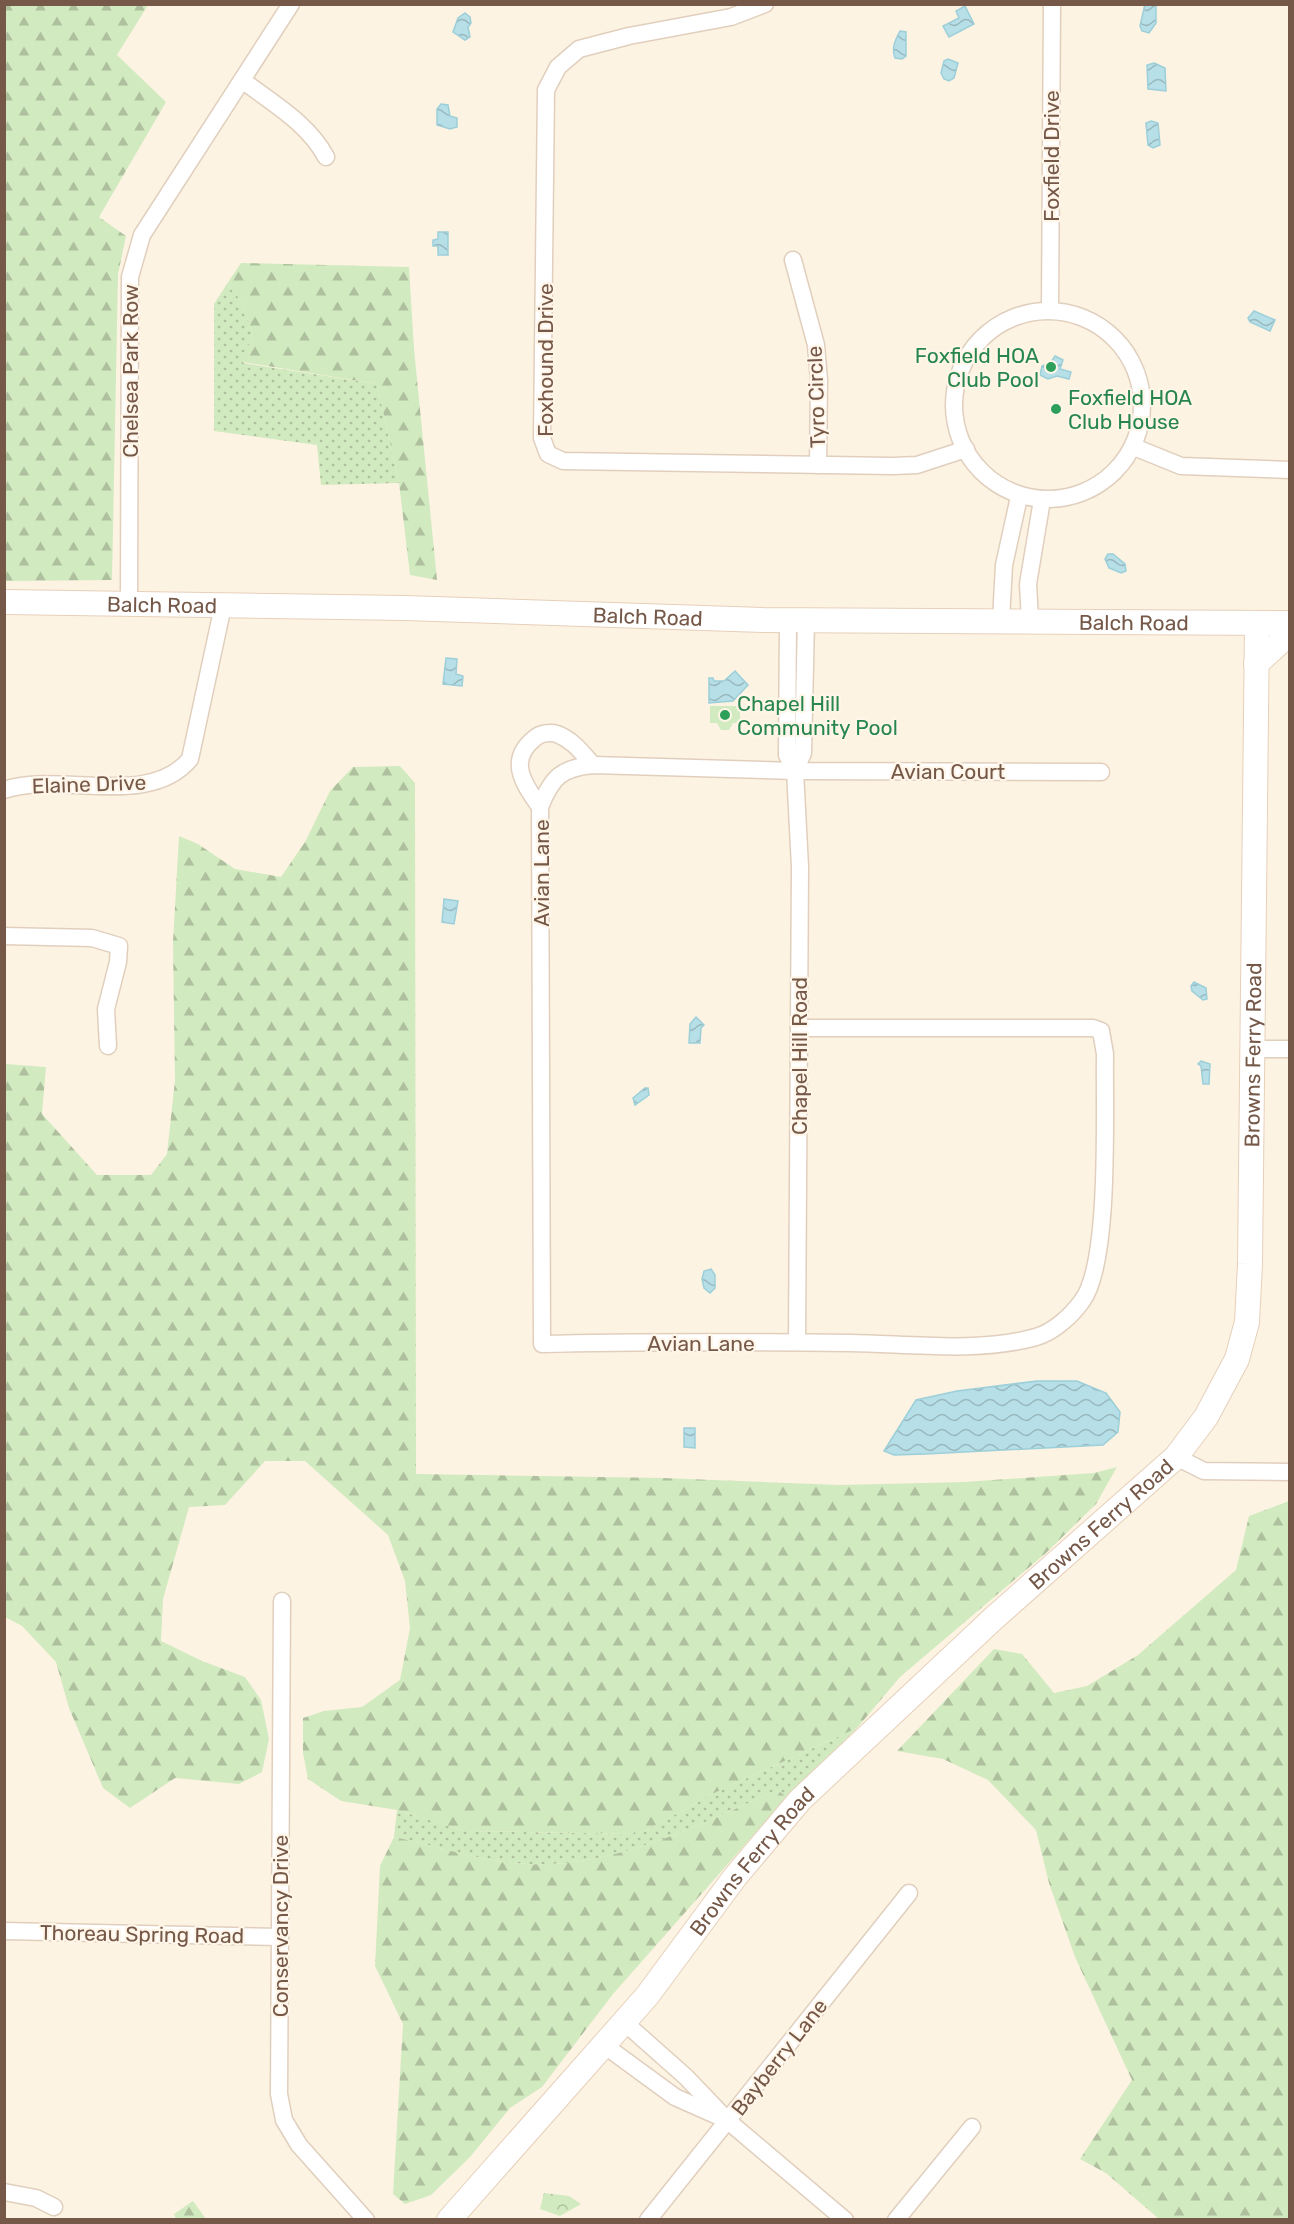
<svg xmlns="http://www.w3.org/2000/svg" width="1294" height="2224" font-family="Rubik,sans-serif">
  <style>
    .grass { fill: url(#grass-dots) }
    .forest { fill: url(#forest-firs) }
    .park { fill: url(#park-crowns) }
    .pitch { fill: #d1eac0 }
    .water { fill: url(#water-waves); stroke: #9ccfd9; stroke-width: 1.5 }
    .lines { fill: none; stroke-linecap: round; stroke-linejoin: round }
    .street-casing { stroke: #e1cfbe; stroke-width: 19 }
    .secondary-casing { stroke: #e6d0bb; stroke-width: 26 }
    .street { stroke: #fff; stroke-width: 16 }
    .secondary { stroke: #fff; stroke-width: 24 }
    .leisure-dot { fill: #2e9e5b; stroke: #fff6e9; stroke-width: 2 }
    .labels { text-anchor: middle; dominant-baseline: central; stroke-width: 4.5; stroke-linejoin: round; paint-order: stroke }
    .street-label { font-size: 21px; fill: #755848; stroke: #fff6e9 }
    .leisure-label { font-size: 21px; fill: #27864d; stroke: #fff6e9; text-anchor: start }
  </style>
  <defs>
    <pattern id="grass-dots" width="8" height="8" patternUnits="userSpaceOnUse" patternTransform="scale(1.5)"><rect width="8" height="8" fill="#d1eac0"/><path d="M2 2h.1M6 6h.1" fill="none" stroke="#aec09e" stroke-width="1.8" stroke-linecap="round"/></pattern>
    <pattern id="forest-firs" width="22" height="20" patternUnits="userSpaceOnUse" patternTransform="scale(1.5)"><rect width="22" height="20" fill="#d1eac0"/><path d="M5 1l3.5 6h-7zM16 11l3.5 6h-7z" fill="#aec09e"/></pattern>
    <pattern id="park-crowns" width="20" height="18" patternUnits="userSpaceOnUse" patternTransform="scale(1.5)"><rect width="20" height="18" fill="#d1eac0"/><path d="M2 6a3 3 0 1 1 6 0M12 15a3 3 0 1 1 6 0" fill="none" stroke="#aec09e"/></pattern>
    <pattern id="water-waves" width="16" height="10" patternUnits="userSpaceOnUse" patternTransform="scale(1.5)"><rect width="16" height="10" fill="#b6dfe7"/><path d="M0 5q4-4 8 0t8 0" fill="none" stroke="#99b8bd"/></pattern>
  </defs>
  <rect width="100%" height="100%" fill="#fdf3e2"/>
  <g class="grass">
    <path d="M 227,284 L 239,298 L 253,332 L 243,363 L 377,384 L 399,483 L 321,485 L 317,445 L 214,431 L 214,304 Z"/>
    <path d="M 857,1728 L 787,1797 L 777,1790 C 688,1830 593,1879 492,1860 C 459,1854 427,1844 394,1837 L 397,1810 L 465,1831 L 640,1834 L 712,1794 Z"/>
  </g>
  <g class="forest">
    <path d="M 4,5 L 148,5 L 117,55 L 166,102 L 99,217 L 126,236 L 118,274 L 112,580 L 5,581 Z"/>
    <path d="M 241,263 L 409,267 L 414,349 L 437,580 L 410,575 L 399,483 L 377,384 L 243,362 L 253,332 L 239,298 L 227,284 Z"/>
    <path d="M 400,766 L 415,783 L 416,1474 L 663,1478 L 840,1485 L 964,1482 L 1094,1473 L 1117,1467 L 1096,1504 L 1046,1553 L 900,1677 L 857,1728 L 712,1794 L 640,1834 L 465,1831 L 397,1810 L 341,1801 L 308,1779 L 303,1753 L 303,1718 L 324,1711 L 362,1707 L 400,1680 L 410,1628 L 405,1581 L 388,1535 L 305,1461 L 265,1461 L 225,1505 L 189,1507 L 163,1599 L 161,1641 L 202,1661 L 245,1677 L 261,1700 L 269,1739 L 262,1772 L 239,1784 L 175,1778 L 130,1808 L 103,1788 L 69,1708 L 56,1662 L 22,1626 L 5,1617 L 5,1064 L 46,1067 L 42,1114 L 97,1175 L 151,1175 L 167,1154 L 175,1080 L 173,942 L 179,836 L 198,844 L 235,869 L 281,877 L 305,842 L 330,791 L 353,767 Z"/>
    <path d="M 1289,1501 L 1289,2219 L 1159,2219 L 1106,2173 L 1080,2159 L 1132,2080 L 1075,1957 L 1049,1883 L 1036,1830 L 988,1780 L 943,1759 L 897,1751 L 994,1649 L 1022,1654 L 1054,1693 L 1087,1686 L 1138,1655 L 1236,1570 L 1249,1516 Z"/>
    <path d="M 777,1790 L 787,1797 L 613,1994 L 542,2087 L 510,2108 L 470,2157 L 431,2195 L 405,2204 L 393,2194 L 403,2024 L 375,1966 L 380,1866 L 394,1837 C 427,1844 459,1854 492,1860 C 593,1879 688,1830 777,1790 Z"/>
    <path d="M 193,2201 L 206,2219 L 176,2219 L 174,2214 Z"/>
  </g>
  <path class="park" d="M 544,2193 L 569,2196 L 581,2204 L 560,2216 L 540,2209 Z"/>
  <path class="pitch" d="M 710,706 L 740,706 L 740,723 L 733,723 L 729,730 L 721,730 L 717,723 L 710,723 Z"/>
  <g class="water">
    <path d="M 1145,4 L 1156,5 L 1156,23 L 1149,33 L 1142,31 L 1140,26 Z"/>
    <path d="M 965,6 L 974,24 L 949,37 L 943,26 L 959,18 L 956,11 Z"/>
    <path d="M 465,13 L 470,17 L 471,23 L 468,27 L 470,37 L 465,40 L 453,32 L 458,18 Z"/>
    <path d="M 900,31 L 906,32 L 906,56 L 902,59 L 895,58 C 891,47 896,39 900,31 Z"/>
    <path d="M 948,59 L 958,63 L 954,78 L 949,81 L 944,79 L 941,73 L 944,61 Z"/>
    <path d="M 1154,63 L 1165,68 L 1166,91 L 1148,89 L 1147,65 Z"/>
    <path d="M 441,104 L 448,105 L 450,116 L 457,118 L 457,127 L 450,129 L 437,125 L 437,109 Z"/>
    <path d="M 1151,121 L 1158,123 L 1160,145 L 1153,148 L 1148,145 L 1146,123 Z"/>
    <path d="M 438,232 L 448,232 L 448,255 L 438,255 L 438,246 L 433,246 L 433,240 L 438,239 Z"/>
    <path d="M 1254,311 L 1275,320 L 1270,331 L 1250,322 L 1248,318 Z"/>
    <path d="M 1055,356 L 1063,360 L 1060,369 L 1071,372 L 1069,379 L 1057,376 L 1048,379 L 1040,375 L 1042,366 L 1051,362 Z"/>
    <path d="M 1108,554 L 1113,554 L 1125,564 L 1126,571 L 1121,573 L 1109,568 L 1105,559 Z"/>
    <path d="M 446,658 L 457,659 L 456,674 L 463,676 L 462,686 L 443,684 Z"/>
    <path d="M 735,671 L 748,685 L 733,701 L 709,703 L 709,678 L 713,678 L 714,681 L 724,681 Z"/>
    <path d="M 444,899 L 458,901 L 454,924 L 442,922 Z"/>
    <path d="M 1194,982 L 1206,988 L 1207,999 L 1203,1000 L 1192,991 L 1191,986 Z"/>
    <path d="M 696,1017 L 704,1025 L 701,1028 L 700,1043 L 689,1043 L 690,1024 Z"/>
    <path d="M 1201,1061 L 1210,1064 L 1209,1084 L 1203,1084 L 1201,1066 L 1198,1064 Z"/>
    <path d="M 645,1088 L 648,1088 L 649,1095 L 635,1105 L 633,1098 Z"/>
    <path d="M 711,1269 L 715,1275 L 715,1288 L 710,1293 L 704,1288 L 702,1279 L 704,1271 Z"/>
    <path d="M 1037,1381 L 1077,1381 L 1106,1393 L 1120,1412 L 1118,1432 L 1103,1445 L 925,1454 L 894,1455 L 884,1451 L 916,1400 L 957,1391 Z"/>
    <path d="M 684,1428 L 695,1428 L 695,1448 L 684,1447 Z"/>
  </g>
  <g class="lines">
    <defs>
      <g id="street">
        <path d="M 765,4 L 731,17 L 629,36 L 579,49 L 558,67 L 546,90 L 542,438 L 548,454 L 563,461 L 893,466 L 917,465 L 966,449"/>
        <path d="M 242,80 C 272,103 308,123 326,157"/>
        <path d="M 793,260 L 816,345 L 819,380 L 818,465"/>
        <path d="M 1050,308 L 1052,4"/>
        <circle cx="1048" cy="405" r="94"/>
        <path d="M 1134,447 L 1181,466 L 1290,470"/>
        <path d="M 129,604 L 130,277 L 142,235 L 291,4"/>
        <path d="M 788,620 L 787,755 L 795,771 L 800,867 L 797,1342"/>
        <path d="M 1001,620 L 1004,565 L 1019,497"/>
        <path d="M 1030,620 L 1028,584 L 1042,500"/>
        <path d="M 795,771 L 803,753 L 806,620"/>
        <path d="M 4,790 C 59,771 149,809 190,759 L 223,606"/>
        <path d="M 540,807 C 523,783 507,760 535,738 C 540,733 551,732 557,734 C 573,740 582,753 593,765"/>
        <path d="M 4,936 L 92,938 L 119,946 L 118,962 L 106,1009 L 108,1046"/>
        <path d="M 799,1028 L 1093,1028 L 1101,1031 L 1105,1054 C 1104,1107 1111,1263 1082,1301 C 1072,1315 1054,1332 1036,1337 C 980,1353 910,1344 851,1343 C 748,1342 645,1341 542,1344 L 540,807 C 552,777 561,768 593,765 L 795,771 L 1101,772"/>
        <path d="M 1252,1049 L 1290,1049"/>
        <path d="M 1176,1457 L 1204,1471 L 1290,1472"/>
        <path d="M 282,1601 L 279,2094 L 284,2120 L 299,2145 L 366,2220"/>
        <path d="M 4,1931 L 280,1937"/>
        <path d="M 624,2022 L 686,2077 L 728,2121 L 845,2220"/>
        <path d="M 604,2045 L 675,2097 L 720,2117"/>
        <path d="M 4,2192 L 36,2198 L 54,2207"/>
        <path d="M 648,2220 L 909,1893"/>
        <path d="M 896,2220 L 972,2127"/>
      </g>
      <g id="secondary">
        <path id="s1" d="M 4,602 L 405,608 L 763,620 L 1290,623"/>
        <path d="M 1256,664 L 1290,633"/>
        <path id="s2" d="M 449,2220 L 647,1996 L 735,1877 L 800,1800 L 994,1618 L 1176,1457 L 1206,1417 L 1237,1359 L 1247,1322 L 1250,1264 L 1257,623"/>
      </g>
    </defs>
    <use href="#street" class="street-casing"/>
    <use href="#secondary" class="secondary-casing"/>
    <use href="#street" class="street"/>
    <use href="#secondary" class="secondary"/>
  </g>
  <g class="leisure-dot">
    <circle cx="1051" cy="367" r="6"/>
    <circle cx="1056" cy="409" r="6"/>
    <circle cx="725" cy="715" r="6"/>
  </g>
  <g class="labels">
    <g class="street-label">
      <text transform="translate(1051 156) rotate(-90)">Foxfield Drive</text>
      <text transform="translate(545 360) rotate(-90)">Foxhound Drive</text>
      <text transform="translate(130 371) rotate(-90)">Chelsea Park Row</text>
      <text transform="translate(816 397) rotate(-92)">Tyro Circle</text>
      <text stroke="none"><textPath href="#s1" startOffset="158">Balch Road</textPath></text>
      <text stroke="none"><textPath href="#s1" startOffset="644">Balch Road</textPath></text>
      <text stroke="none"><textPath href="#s1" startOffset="1130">Balch Road</textPath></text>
      <text x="948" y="771">Avian Court</text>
      <text transform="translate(89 784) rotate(-2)">Elaine Drive</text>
      <text transform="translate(541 873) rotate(-90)">Avian Lane</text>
      <text transform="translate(799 1056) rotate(-90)">Chapel Hill Road</text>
      <text stroke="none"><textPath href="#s2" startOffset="1478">Browns Ferry Road</textPath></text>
      <text x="701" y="1343">Avian Lane</text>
      <text stroke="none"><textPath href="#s2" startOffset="956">Browns Ferry Road</textPath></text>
      <text stroke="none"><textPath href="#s2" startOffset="470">Browns Ferry Road</textPath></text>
      <text transform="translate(280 1926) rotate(-90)">Conservancy Drive</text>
      <text transform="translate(142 1934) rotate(1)">Thoreau Spring Road</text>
      <text transform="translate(779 2057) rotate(-52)">Bayberry Lane</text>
    </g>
    <g class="leisure-label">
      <text x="1039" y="355" text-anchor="end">Foxfield HOA<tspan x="1039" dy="24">Club Pool</tspan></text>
      <text x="1068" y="397">Foxfield HOA<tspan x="1068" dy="24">Club House</tspan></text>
      <text x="737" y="703">Chapel Hill<tspan x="737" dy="24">Community Pool</tspan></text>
    </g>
  </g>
  <rect width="1294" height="2224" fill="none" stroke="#755848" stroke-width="12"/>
</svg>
